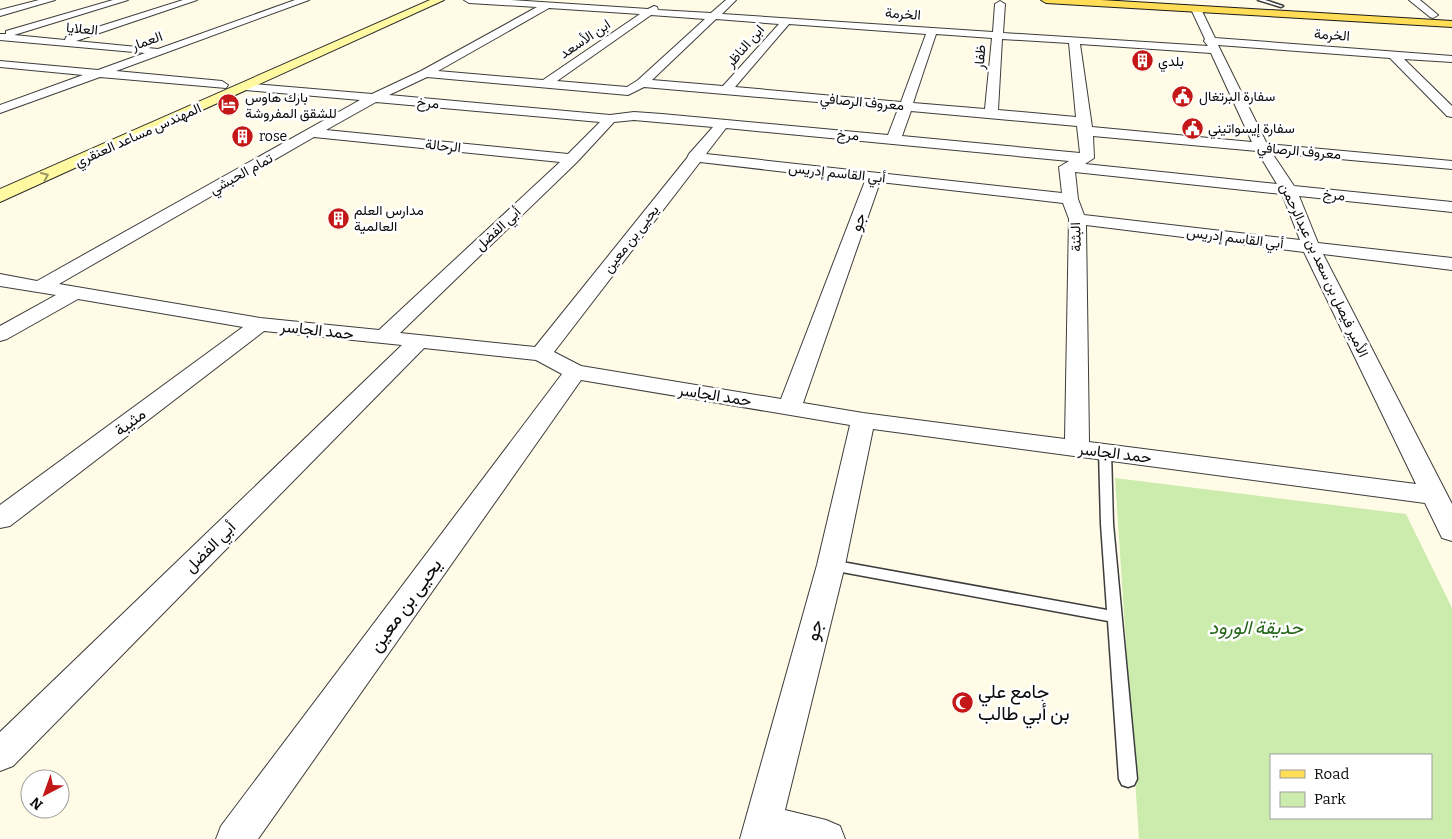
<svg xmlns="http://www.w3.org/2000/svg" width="1452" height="839" font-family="Bitter,Vazirmatn,serif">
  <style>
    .green { fill: #cbecad; fill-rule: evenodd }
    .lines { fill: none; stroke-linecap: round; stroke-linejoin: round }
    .lane-casing { stroke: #3d3d3d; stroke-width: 3 }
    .street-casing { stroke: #3d3d3d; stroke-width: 2 }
    .secondary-casing { stroke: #2c2c2c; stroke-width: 2 }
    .primary-casing { stroke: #1b1b1b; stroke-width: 2 }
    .lane { fill: #fff; fill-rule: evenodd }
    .street { fill: #fff; fill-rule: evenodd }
    .secondary { fill: #fff9a1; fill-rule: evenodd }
    .primary { fill: #ffdd56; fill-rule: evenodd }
    .oneway { stroke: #9d9965 }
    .labels { text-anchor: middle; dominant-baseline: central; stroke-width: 5; stroke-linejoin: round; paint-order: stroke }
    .far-street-label { font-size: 14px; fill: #0a0a0a; stroke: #fff }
    .far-poi-label { font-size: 14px; fill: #0a0a0a; stroke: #fff; text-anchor: start }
    .street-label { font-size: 16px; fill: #0a0a0a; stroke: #fff }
    .near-street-label { font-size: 19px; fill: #0a0a0a; stroke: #fff }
    .near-park-label { font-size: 19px; font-style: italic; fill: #236516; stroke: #fff }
    .near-poi-label { font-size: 19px; fill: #0a0a0a; stroke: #fff; text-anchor: start }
  </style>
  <rect width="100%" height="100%" fill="#fffbe6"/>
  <path class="green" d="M 1115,478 L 1406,514 L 1452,608 L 1452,839 L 1139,839 ZM 1271,755 L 1431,755 L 1431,818 L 1271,818 Z"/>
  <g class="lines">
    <defs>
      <g id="lane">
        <path d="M 1258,0 L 1265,0 L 1283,6 L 1281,7 Z"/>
        <path d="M 1105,447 L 1111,451 L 1113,524 L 1137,779 L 1134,785 L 1128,787 L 1122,785 L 1119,779 L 1108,621 L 831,570 L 826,569 L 824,565 L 826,561 L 831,560 L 1107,610 L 1101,524 L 1099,451 Z"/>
      </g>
      <g id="street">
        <path d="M 39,0 L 55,0 L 0,16 L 0,10 Z"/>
        <path d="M 113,0 L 128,0 L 14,35 L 65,40 L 66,37 L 183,0 L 197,0 L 76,41 L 158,49 L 295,0 L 309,0 L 116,71 L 222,81 L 228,85 L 226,88 L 100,77 L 0,113 L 0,105 L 83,75 L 0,67 L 0,61 L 98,70 L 145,53 L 0,40 L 0,34 L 6,34 L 6,31 Z"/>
        <path d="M 464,0 L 511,0 L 648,9 L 654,6 L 657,7 L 658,10 L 711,13 L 726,0 L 736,0 L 722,14 L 993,32 L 995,4 L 1000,1 L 1005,4 L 1003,33 L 1208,46 L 1204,41 L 1205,39 L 1191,9 L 1196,6 L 1201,9 L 1215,38 L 1452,56 L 1452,62 L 1404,59 L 1452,106 L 1452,117 L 1447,116 L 1390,58 L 1218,45 L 1267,144 L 1452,161 L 1452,169 L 1272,153 L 1294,186 L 1452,202 L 1452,212 L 1299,196 L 1318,243 L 1452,258 L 1452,270 L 1323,254 L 1452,504 L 1452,541 L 1442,538 L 1425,503 L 873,429 L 845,565 L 785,810 L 826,820 L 840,826 L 845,839 L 740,839 L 817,565 L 850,425 L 581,380 L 258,839 L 216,839 L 221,826 L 562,374 L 536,360 L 424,348 L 13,766 L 0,771 L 0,732 L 402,345 L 264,331 L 10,526 L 0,528 L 0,505 L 243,327 L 78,299 L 7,339 L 0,341 L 0,326 L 56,295 L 0,286 L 0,274 L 37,281 L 360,100 L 246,90 L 242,89 L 240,86 L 242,83 L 372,94 L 421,71 L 537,7 L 469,3 ZM 549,8 L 640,14 L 543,80 L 438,71 ZM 651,15 L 705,19 L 638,80 L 627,87 L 557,81 ZM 716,19 L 779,24 L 723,86 L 652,80 ZM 789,24 L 926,34 L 901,102 L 735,87 ZM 936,34 L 992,38 L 985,109 L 913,103 ZM 1002,39 L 1069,43 L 1076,117 L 998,110 ZM 1080,44 L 1211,53 L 1252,142 L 1092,127 ZM 427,77 L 628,95 L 644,87 L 898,109 L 888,135 L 662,114 L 634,112 L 610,115 L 389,95 ZM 376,102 L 600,122 L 568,154 L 326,130 ZM 911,111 L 1077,126 L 1080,153 L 902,136 ZM 634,120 L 713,127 L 689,154 L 687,158 L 535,347 L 400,333 L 577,162 L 614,122 ZM 726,128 L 1069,161 L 1059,167 L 1062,193 L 706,154 ZM 1093,136 L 1257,151 L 1277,184 L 1085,164 L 1094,158 ZM 314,137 L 560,162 L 379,330 L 260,318 L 59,284 ZM 700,162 L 865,181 L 781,399 L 581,366 L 554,352 ZM 1075,172 L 1282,194 L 1300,240 L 1084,215 L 1078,199 ZM 880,182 L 1063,203 L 1069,219 L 1065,439 L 863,413 L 803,403 ZM 1086,225 L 1304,252 L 1416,484 L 1089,442 Z"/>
        <path d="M 1409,0 L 1420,0 L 1438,15 L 1433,18 L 1430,17 Z"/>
      </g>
      <path id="secondary" d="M 430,0 L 444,0 L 0,202 L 0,189 Z"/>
      <path id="primary" d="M 1041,0 L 1101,0 L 1452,21 L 1452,27 L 1046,3 Z"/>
    </defs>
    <use href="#lane" class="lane-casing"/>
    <use href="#street" class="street-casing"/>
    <use href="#secondary" class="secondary-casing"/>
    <use href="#primary" class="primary-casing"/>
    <use href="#lane" class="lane"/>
    <use href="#street" class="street"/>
    <use href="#secondary" class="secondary"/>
    <use href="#primary" class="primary"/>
  </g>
  <defs><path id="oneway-chevron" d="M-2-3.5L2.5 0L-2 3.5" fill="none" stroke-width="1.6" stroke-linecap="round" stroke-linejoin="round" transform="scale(1.25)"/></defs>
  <use class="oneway" href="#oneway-chevron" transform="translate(45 176) rotate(-24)"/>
  <defs>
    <symbol id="building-disc" viewBox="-11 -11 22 22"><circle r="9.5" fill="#c41818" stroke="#fff"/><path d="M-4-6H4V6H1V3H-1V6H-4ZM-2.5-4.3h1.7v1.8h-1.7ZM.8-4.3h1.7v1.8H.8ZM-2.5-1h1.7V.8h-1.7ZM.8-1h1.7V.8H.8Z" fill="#fff"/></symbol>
    <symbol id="civic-disc" viewBox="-11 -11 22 22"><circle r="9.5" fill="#c41818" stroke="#fff"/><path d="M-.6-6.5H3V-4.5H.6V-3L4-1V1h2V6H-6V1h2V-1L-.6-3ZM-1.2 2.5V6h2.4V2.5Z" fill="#fff"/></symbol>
    <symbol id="hotel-disc" viewBox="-11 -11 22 22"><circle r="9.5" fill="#c41818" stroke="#fff"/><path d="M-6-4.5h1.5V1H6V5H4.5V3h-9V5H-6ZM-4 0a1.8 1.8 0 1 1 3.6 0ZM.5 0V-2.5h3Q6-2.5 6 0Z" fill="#fff"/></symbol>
    <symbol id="mosque-disc" viewBox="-11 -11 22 22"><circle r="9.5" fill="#c41818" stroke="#fff"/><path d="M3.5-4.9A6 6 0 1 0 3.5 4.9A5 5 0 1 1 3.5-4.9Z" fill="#fff"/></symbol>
  </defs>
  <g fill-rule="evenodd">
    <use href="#building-disc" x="1130" y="48" width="25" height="25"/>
    <use href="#civic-disc" x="1170" y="84" width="25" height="25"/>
    <use href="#hotel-disc" x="216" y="92" width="25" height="25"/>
    <use href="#civic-disc" x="1180" y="116" width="25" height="25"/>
    <use href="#building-disc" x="230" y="124" width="25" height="25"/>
    <use href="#building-disc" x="326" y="206" width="25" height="25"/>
    <use href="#mosque-disc" x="950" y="690" width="25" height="25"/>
  </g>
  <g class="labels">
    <g class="far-street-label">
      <text transform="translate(903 14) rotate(4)">الخرمة</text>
      <text transform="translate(82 29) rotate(5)">العلايا</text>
      <text transform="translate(1332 35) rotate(4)">الخرمة</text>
      <text transform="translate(585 39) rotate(-34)">ابن الأسعد</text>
      <text transform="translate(147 41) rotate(-20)">العمار</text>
      <text transform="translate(745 46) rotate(-49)">ابن الناظر</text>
      <text transform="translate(980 57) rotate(-86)">ظفار</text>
      <text transform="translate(862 102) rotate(5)">معروف الرصافي</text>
      <text transform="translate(428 103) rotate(5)">مرخ</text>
      <text transform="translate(138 135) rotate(-24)">المهندس مساعد العنقري</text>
      <text transform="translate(848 135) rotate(5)">مرخ</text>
      <text transform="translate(443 146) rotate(6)">الرحالة</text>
      <text transform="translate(1299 151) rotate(5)">معروف الرصافي</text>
      <text transform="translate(837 173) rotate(6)">أبي القاسم إدريس</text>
      <text transform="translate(241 174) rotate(-29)">تمام الحبشي</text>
      <text transform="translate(1334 195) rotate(6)">مرخ</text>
      <text transform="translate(498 229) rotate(-43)">أبي الفضل</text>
      <text transform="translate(1076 237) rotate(-92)">البثنة</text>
      <text transform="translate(1235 238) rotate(7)">أبي القاسم إدريس</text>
      <text transform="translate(631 239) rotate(-52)">يحيى بن معين</text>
      <text transform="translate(1324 270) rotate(65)">الأمير فيصل بن سعد بن عبدالرحمن</text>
    </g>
    <g class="far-poi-label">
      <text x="1158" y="61">بلدي</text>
      <text x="1199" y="96">سفارة البرتغال</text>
      <text x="245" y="97">بارك هاوس<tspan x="245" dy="16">للشقق المفروشة</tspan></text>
      <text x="1208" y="128">سفارة إيسواتيني</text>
      <text x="259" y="136">rose</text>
      <text x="354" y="210">مدارس العلم<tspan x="354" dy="16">العالمية</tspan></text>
    </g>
    <g class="street-label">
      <text transform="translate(858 222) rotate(-70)">جو</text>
      <text transform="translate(317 330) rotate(6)">حمد الجاسر</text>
      <text transform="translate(715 395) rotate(9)">حمد الجاسر</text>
      <text transform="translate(130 422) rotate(-37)">مثيبة</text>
      <text transform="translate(1115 453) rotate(7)">حمد الجاسر</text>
      <text transform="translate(210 547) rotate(-45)">أبي الفضل</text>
    </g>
    <g class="near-street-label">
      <text transform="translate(405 605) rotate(-54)">يحيى بن معين</text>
      <text transform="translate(814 630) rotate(-75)">جو</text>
    </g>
    <g class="near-park-label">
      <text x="1256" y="627">حديقة الورود</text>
    </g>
    <g class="near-poi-label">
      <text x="978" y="691">جامع علي<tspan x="978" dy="22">بن أبي طالب</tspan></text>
    </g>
  </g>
  <rect x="1270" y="754" width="162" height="65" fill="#ffffff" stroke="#9d9d9d"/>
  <rect x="1280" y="770" width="25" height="8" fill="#ffdd56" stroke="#9d9d9d"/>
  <text x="1314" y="779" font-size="15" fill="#0a0a0a">Road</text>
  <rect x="1280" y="792" width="25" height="15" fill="#cbecad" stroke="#9d9d9d"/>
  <text x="1314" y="804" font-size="15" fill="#0a0a0a">Park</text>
  <g transform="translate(45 794) rotate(221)"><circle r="24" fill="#ffffff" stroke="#9d9d9d"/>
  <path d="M0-4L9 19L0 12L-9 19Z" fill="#c41818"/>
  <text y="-8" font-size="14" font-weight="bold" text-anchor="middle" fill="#0a0a0a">N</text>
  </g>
</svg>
